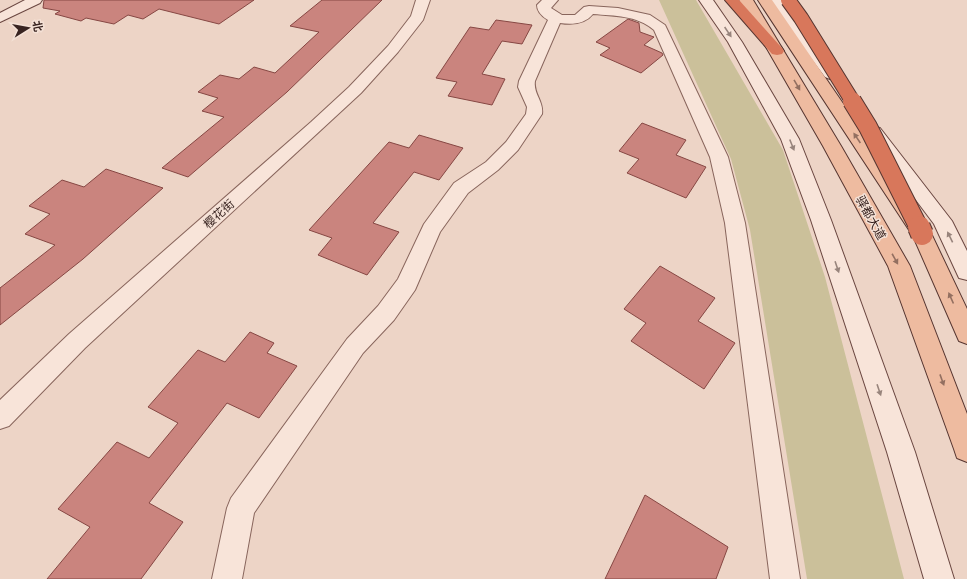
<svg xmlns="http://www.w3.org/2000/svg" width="967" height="579" font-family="Georgia,'Noto Sans SC',serif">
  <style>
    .green { fill: #cbc09a }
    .building { fill: #ca847e; stroke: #864743 }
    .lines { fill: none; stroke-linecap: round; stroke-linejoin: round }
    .street-casing { stroke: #88655c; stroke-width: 2 }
    .secondary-casing { stroke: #6a4640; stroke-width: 2 }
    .primary-casing { stroke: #563530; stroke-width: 2 }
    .highway-casing { stroke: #563530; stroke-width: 2 }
    .street { fill: #f8e4d9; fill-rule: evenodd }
    .secondary { fill: #f8e4d9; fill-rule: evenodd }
    .primary { fill: #eebba0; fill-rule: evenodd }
    .highway { fill: #d8775b; fill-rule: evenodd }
    .highway-bridge-far2-casing { stroke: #563530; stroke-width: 16; stroke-linecap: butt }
    .highway-bridge-far1-casing { stroke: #563530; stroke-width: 20; stroke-linecap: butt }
    .highway-bridge-casing { stroke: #563530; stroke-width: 24; stroke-linecap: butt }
    .highway-bridge-far2 { stroke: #d8775b; stroke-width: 14 }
    .highway-bridge-far1 { stroke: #d8775b; stroke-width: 18 }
    .highway-bridge { stroke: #d8775b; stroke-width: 22 }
    .oneway { fill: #98847c }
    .oneway2 { fill: #936f60 }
    .labels { text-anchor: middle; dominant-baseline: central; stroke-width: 3; stroke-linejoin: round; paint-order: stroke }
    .street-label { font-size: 12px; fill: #382320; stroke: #f4e1d6 }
  </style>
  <rect width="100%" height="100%" fill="#edd4c6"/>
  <path class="green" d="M 659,0 L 696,0 L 783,150 L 825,277 L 904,579 L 807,579 L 750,230 L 731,159 Z"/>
  <g class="building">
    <path d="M 44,0 L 254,0 L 219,24 L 159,9 L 143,19 L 128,15 L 114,24 L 86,18 L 81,21 L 55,14 L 60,11 L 43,8 Z"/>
    <path d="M 322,0 L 382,0 L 287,92 L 188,177 L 162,168 L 224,117 L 202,111 L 218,98 L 198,92 L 220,75 L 239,79 L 254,67 L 275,73 L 319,32 L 290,26 Z"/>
    <path d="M 628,19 L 639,23 L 640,32 L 654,37 L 644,45 L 662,53 L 663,55 L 641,73 L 600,55 L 610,48 L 596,42 Z"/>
    <path d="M 496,20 L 532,25 L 522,44 L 502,41 L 482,74 L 505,79 L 492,105 L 448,96 L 457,82 L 436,78 L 470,27 L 489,30 Z"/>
    <path d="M 642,123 L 686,140 L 676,155 L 706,167 L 686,198 L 627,173 L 639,159 L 619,151 Z"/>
    <path d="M 419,135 L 463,148 L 439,180 L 414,172 L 373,223 L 399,232 L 367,275 L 318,255 L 332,238 L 309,230 L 389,142 L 409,148 Z"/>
    <path d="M 106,169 L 163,188 L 83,259 L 0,325 L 0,288 L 55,245 L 25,234 L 50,214 L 29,206 L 62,180 L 84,187 Z"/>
    <path d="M 660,266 L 715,298 L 698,321 L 735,343 L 704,389 L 631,341 L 646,323 L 624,309 Z"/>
    <path d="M 250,332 L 274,343 L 267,353 L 297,366 L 259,418 L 227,403 L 149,503 L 183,522 L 141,579 L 47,579 L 90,527 L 58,509 L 117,442 L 149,458 L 178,423 L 148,407 L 198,350 L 225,362 Z"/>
    <path d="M 645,495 L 728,547 L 716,579 L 605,579 Z"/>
  </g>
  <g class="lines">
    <defs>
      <g id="street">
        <path d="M 416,0 L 430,0 L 423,20 L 398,52 L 361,93 L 85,348 L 9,426 L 0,429 L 0,400 L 69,334 L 311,122 L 349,87 L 388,46 L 411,16 Z"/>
        <path d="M 542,0 L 558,0 L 551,8 L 562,15 L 575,15 L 584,7 L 589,6 L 618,8 L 650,15 L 665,25 L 728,157 L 745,223 L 800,579 L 770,579 L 725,223 L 710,157 L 654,30 C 636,15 615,16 593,14 C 585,24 572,25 560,23 L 535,81 C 533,94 544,101 542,114 L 518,150 L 498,170 L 468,193 L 440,232 L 415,290 L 394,320 L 363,353 L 254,513 L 242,579 L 212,579 L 227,508 L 231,498 L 347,339 L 378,306 L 398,279 L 424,224 L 454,183 L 486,162 L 506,142 L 526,114 L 527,107 L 518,87 L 519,81 L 548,20 C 543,17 537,12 537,5 Z"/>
      </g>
      <g id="secondary">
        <path d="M 25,0 L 42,0 L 40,3 L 0,22 L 0,13 Z"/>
        <path d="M 699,0 L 713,0 L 742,42 L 799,139 L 831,220 L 915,452 L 954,579 L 924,579 L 887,452 L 811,220 L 781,139 L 728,42 Z"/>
        <path d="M 768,0 L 782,0 L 835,71 L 838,74 L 835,77 L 830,79 L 825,77 Z"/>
        <path d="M 874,127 L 880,128 L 952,221 L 967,251 L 967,280 L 959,278 L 934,224 L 865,132 L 868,128 Z"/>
      </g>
      <g id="primary">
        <path d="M 739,0 L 753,0 L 841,146 L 910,266 L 967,414 L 967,462 L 957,458 L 954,449 L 888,266 L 823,146 Z"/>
        <path d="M 758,0 L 772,0 L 929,229 L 967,309 L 967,344 L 959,341 L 913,236 Z"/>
      </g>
      <path id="highway" d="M 725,0 L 739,0 L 782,48 L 784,51 L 782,54 L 777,55 L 772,54 Z"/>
    </defs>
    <use href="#street" class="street-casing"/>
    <use href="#secondary" class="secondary-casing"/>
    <use href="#primary" class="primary-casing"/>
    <use href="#highway" class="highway-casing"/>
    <use href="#street" class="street"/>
    <use href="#secondary" class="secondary"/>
    <use href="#primary" class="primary"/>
    <use href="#highway" class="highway"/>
    <defs>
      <path id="highway-bridge-far2" d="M 788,0 L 801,18 L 853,102"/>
      <path id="highway-bridge-far1" d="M 852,101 L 868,127 L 919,228"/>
      <path id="highway-bridge" d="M 919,227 L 922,234"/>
    </defs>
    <use href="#highway-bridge-far2" class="highway-bridge-far2-casing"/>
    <use href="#highway-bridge-far1" class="highway-bridge-far1-casing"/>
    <use href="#highway-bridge" class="highway-bridge-casing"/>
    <use href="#highway-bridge-far2" class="highway-bridge-far2"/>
    <use href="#highway-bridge-far1" class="highway-bridge-far1"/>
    <use href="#highway-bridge" class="highway-bridge"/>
  </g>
  <defs><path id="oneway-solid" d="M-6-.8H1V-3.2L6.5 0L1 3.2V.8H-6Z"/></defs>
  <g class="oneway">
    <use href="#oneway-solid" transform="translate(728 32) rotate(56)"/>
    <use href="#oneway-solid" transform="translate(792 145) rotate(68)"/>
    <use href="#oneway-solid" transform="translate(950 237) rotate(-116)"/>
    <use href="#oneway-solid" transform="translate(837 267) rotate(71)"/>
    <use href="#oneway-solid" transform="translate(879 390) rotate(71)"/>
  </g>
  <g class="oneway2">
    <use href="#oneway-solid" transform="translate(797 85) rotate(60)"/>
    <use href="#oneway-solid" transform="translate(857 138) rotate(-124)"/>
    <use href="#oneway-solid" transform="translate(895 259) rotate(61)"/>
    <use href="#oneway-solid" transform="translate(951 298) rotate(-114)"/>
    <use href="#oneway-solid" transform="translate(942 380) rotate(70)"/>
  </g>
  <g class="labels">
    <g class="street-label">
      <text transform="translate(218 213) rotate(-42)">樱花街</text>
      <text transform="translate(872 217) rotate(61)">驿都大道</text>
    </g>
  </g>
  <g transform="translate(28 28) rotate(79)" stroke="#f4e1d6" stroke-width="3" paint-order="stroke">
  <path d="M0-3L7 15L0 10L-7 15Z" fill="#382320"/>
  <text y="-6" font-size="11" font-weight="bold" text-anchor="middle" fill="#382320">北</text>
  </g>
</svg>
